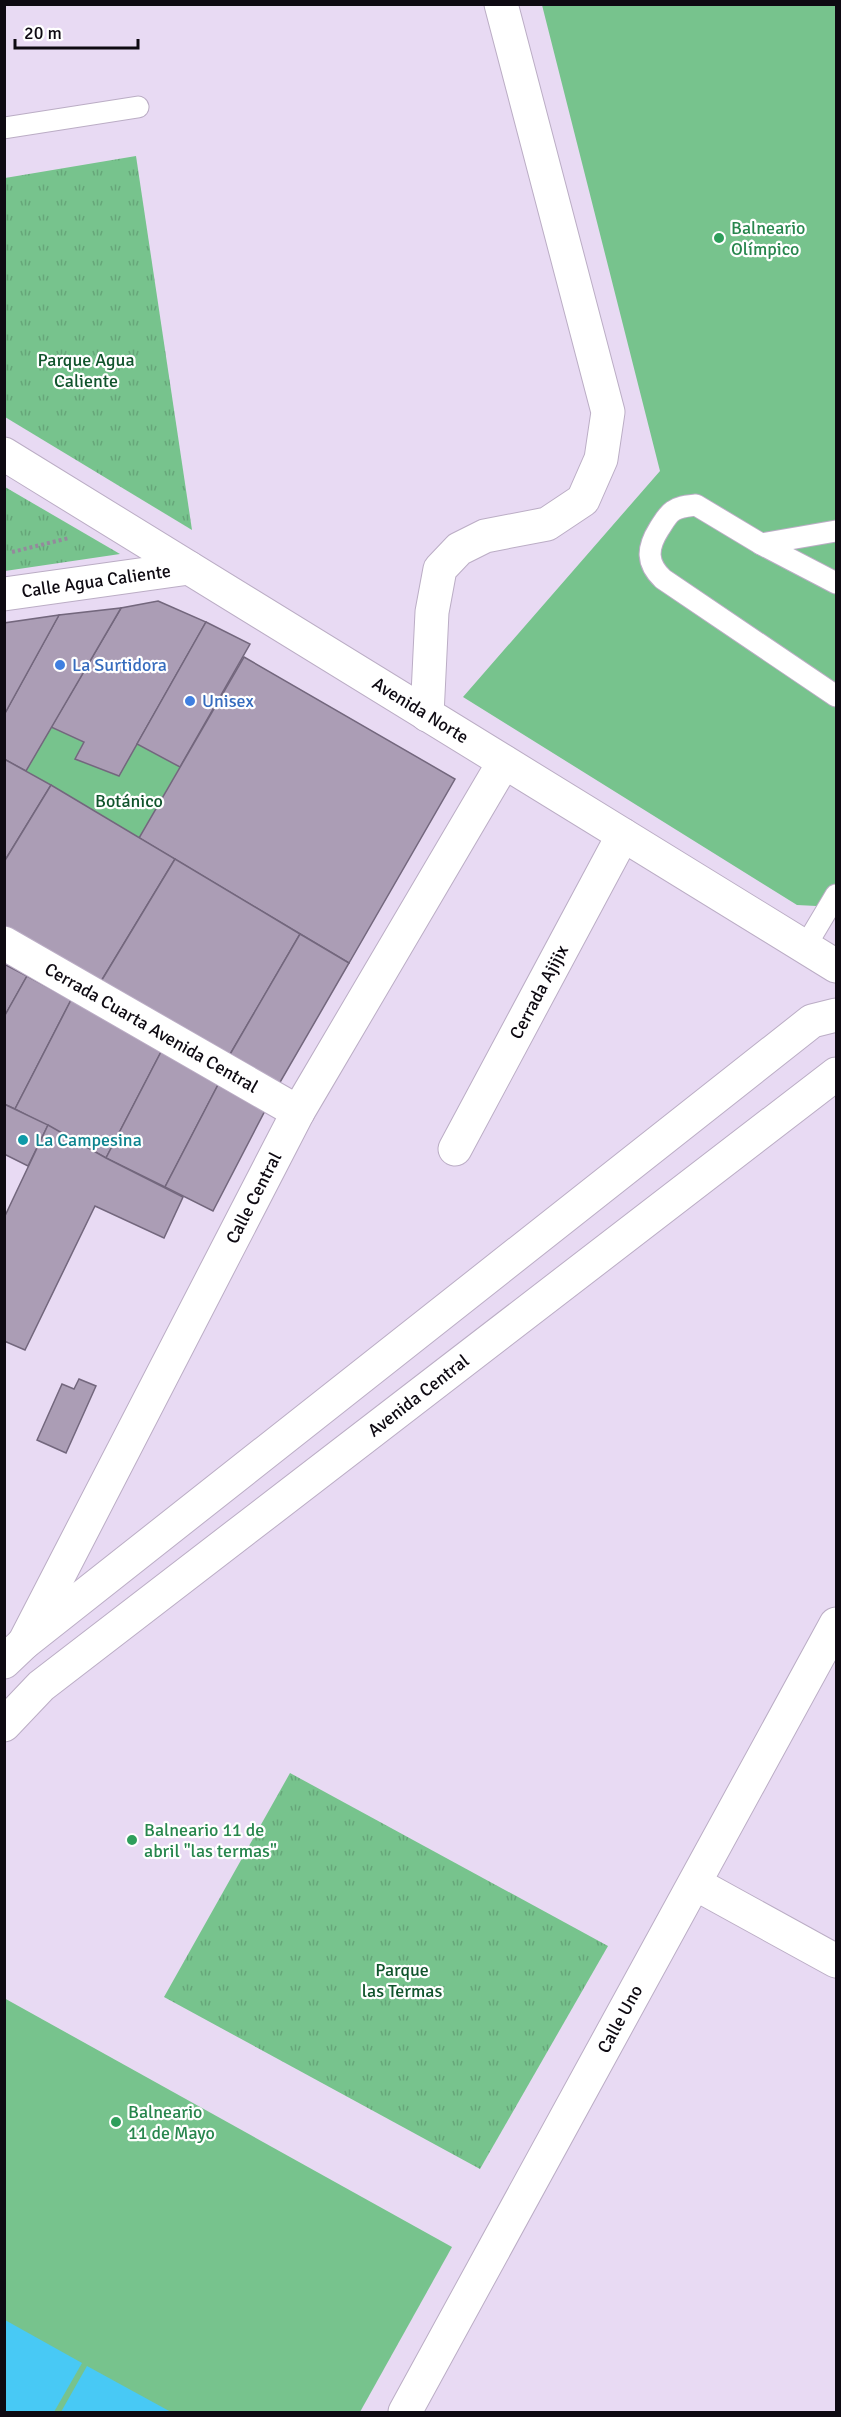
<svg xmlns="http://www.w3.org/2000/svg" width="841" height="2417" font-family="Signika,sans-serif">
  <style>
    .green { fill: #77c38d }
    .park { fill: url(#park-tufts) }
    .water { fill: #48c9f5 }
    .building { fill: #ab9db5; stroke: #73677d; stroke-width: 1.5 }
    .lines { fill: none; stroke-linecap: round; stroke-linejoin: round }
    .lane-casing { stroke: #bbadc5; stroke-width: 23 }
    .street-casing { stroke: #bbadc5; stroke-width: 35 }
    .primary-casing { stroke: #bbadc5; stroke-width: 35 }
    .path { stroke: #948a9c; stroke-width: 4; stroke-dasharray: 3 3; stroke-linecap: butt }
    .lane { stroke: #fff; stroke-width: 21 }
    .street { stroke: #fff; stroke-width: 33 }
    .primary { stroke: #fff; stroke-width: 33 }
    .leisure-dot { fill: #2e9e5b; stroke: #fff; stroke-width: 2 }
    .shop-dot { fill: #3f7fe0; stroke: #fff; stroke-width: 2 }
    .culture-dot { fill: #0f9aa8; stroke: #fff; stroke-width: 2 }
    .labels { text-anchor: middle; dominant-baseline: central; stroke-width: 4.5; stroke-linejoin: round; paint-order: stroke }
    .leisure-label { font-size: 18px; fill: #27864d; stroke: #fff; text-anchor: start }
    .park-label { font-size: 18px; fill: #10542c; stroke: #fff }
    .street-label { font-size: 18px; fill: #0e0a12; stroke: #fff }
    .shop-label { font-size: 18px; fill: #366cbe; stroke: #fff; text-anchor: start }
    .culture-label { font-size: 18px; fill: #0d838f; stroke: #fff; text-anchor: start }
  </style>
  <defs>
    <pattern id="park-tufts" width="24" height="20" patternUnits="userSpaceOnUse" patternTransform="scale(1.5)"><rect width="24" height="20" fill="#77c38d"/><path d="M3 7l-1-3M5 7V3M7 7l1-3M15 17l-1-3M17 17v-4M19 17l1-3" fill="none" stroke="#66a679"/></pattern>
  </defs>
  <rect width="100%" height="100%" fill="#e8daf3"/>
  <g class="green">
    <path d="M 542,5 L 836,5 L 836,907 L 797,905 L 463,697 L 660,471 Z"/>
    <path d="M 51,727 L 84,742 L 76,759 L 118,776 L 137,744 L 180,767 L 139,838 L 26,771 Z"/>
    <path d="M 4,1998 L 452,2247 L 360,2412 L 5,2412 Z"/>
  </g>
  <g class="park">
    <path d="M 136,156 L 192,530 L 5,417 L 5,178 Z"/>
    <path d="M 4,487 L 5,487 L 120,554 L 5,571 Z"/>
    <path d="M 290,1773 L 608,1946 L 480,2169 L 164,1997 Z"/>
  </g>
  <g class="water">
    <path d="M 5,2320 L 82,2363 L 54,2412 L 5,2412 Z"/>
    <path d="M 87,2366 L 171,2412 L 61,2412 Z"/>
  </g>
  <g class="building">
    <path d="M 158,601 L 206,622 L 119,776 L 75,759 L 84,742 L 51,727 L 121,608 Z"/>
    <path d="M 121,608 L 26,771 L 4,759 L 4,715 L 59,615 Z"/>
    <path d="M 59,615 L 4,715 L 4,623 Z"/>
    <path d="M 206,622 L 250,644 L 180,767 L 137,744 Z"/>
    <path d="M 244,657 L 455,779 L 349,963 L 139,838 Z"/>
    <path d="M 4,759 L 51,785 L 4,862 Z"/>
    <path d="M 51,785 L 175,859 L 97,988 L 4,933 L 4,862 Z"/>
    <path d="M 175,859 L 300,934 L 225,1063 L 97,988 Z"/>
    <path d="M 300,934 L 349,963 L 275,1091 L 225,1063 Z"/>
    <path d="M 4,964 L 27,976 L 4,1017 Z"/>
    <path d="M 27,976 L 71,1000 L 15,1109 L 4,1104 L 4,1017 Z"/>
    <path d="M 71,1000 L 163,1048 L 106,1158 L 15,1109 Z"/>
    <path d="M 163,1048 L 221,1079 L 165,1187 L 106,1158 Z"/>
    <path d="M 221,1079 L 269,1103 L 213,1211 L 165,1187 Z"/>
    <path d="M 4,1104 L 48,1125 L 28,1166 L 4,1154 Z"/>
    <path d="M 48,1125 L 106,1158 L 183,1197 L 164,1238 L 95,1206 L 25,1350 L 4,1341 L 4,1218 Z"/>
    <path d="M 79,1379 L 96,1386 L 66,1453 L 37,1440 L 62,1384 L 74,1389 Z"/>
  </g>
  <g class="lines">
    <defs>
      <g id="lane">
        <path d="M 4,128 L 138,107"/>
        <path d="M 761,544 L 836,531"/>
        <path d="M 836,583 L 761,544 L 696,505 C 688,506 680,506 673,511 C 667,515 663,523 659,529 C 647,548 646,563 663,579 L 836,696"/>
        <path d="M 805,947 L 836,895"/>
      </g>
      <g id="street">
        <path id="s1" d="M 4,454 L 836,966"/>
        <path id="s2" d="M 4,594 L 189,568"/>
        <path d="M 427,715 L 432,612 L 440,569 L 459,549 L 485,536 L 547,524 L 583,500 L 601,459 L 608,412 L 501,4"/>
        <path id="s3" d="M 4,943 L 298,1112"/>
        <path id="s4" d="M 455,1149 L 623,835"/>
        <path id="s5" d="M 24,1643 L 298,1112 L 504,762"/>
        <path d="M 696,1884 L 836,1961"/>
        <path id="s6" d="M 405,2412 L 836,1624"/>
      </g>
      <g id="primary">
        <path d="M 4,1662 L 24,1643 L 812,1021 L 836,1015"/>
        <path id="s7" d="M 4,1725 L 41,1686 L 836,1074"/>
      </g>
    </defs>
    <use href="#lane" class="lane-casing"/>
    <use href="#street" class="street-casing"/>
    <use href="#primary" class="primary-casing"/>
    <path class="path" d="M 12,552 L 69,538"/>
    <use href="#lane" class="lane"/>
    <use href="#street" class="street"/>
    <use href="#primary" class="primary"/>
  </g>
  <g class="leisure-dot">
    <circle cx="719" cy="238" r="6"/>
    <circle cx="132" cy="1840" r="6"/>
    <circle cx="116" cy="2122" r="6"/>
  </g>
  <g class="shop-dot">
    <circle cx="60" cy="665" r="6"/>
    <circle cx="190" cy="701" r="6"/>
  </g>
  <circle class="culture-dot" cx="23" cy="1140" r="6"/>
  <g class="labels">
    <g class="leisure-label">
      <text x="731" y="228">Balneario<tspan x="731" dy="21">Olímpico</tspan></text>
      <text x="144" y="1830">Balneario 11 de<tspan x="144" dy="21">abril "las termas"</tspan></text>
      <text x="128" y="2112">Balneario<tspan x="128" dy="21">11 de Mayo</tspan></text>
    </g>
    <g class="park-label">
      <text x="86" y="360">Parque Agua<tspan x="86" dy="21">Caliente</tspan></text>
      <text x="129" y="801">Botánico</text>
      <text x="402" y="1970">Parque<tspan x="402" dy="21">las Termas</tspan></text>
    </g>
    <g class="street-label">
      <text stroke="none"><textPath href="#s2" startOffset="93">Calle Agua Caliente</textPath></text>
      <text stroke="none"><textPath href="#s1" startOffset="489">Avenida Norte</textPath></text>
      <text stroke="none"><textPath href="#s4" startOffset="178">Cerrada Ajijix</textPath></text>
      <text stroke="none"><textPath href="#s3" startOffset="170">Cerrada Cuarta Avenida Central</textPath></text>
      <text stroke="none"><textPath href="#s5" startOffset="501">Calle Central</textPath></text>
      <text stroke="none"><textPath href="#s7" startOffset="530">Avenida Central</textPath></text>
      <text stroke="none"><textPath href="#s6" startOffset="448">Calle Uno</textPath></text>
    </g>
    <g class="shop-label">
      <text x="72" y="665">La Surtidora</text>
      <text x="202" y="701">Unisex</text>
    </g>
    <g class="culture-label">
      <text x="35" y="1140">La Campesina</text>
    </g>
  </g>
  <rect width="841" height="2417" fill="none" stroke="#0e0a12" stroke-width="12"/>
  <path d="M15 39v9h123v-9" fill="none" stroke="#0e0a12" stroke-width="3"/>
  <text x="24" y="39" font-size="18" fill="#0e0a12" stroke="#ffffff" stroke-width="4.5" paint-order="stroke">20 m</text>
</svg>
